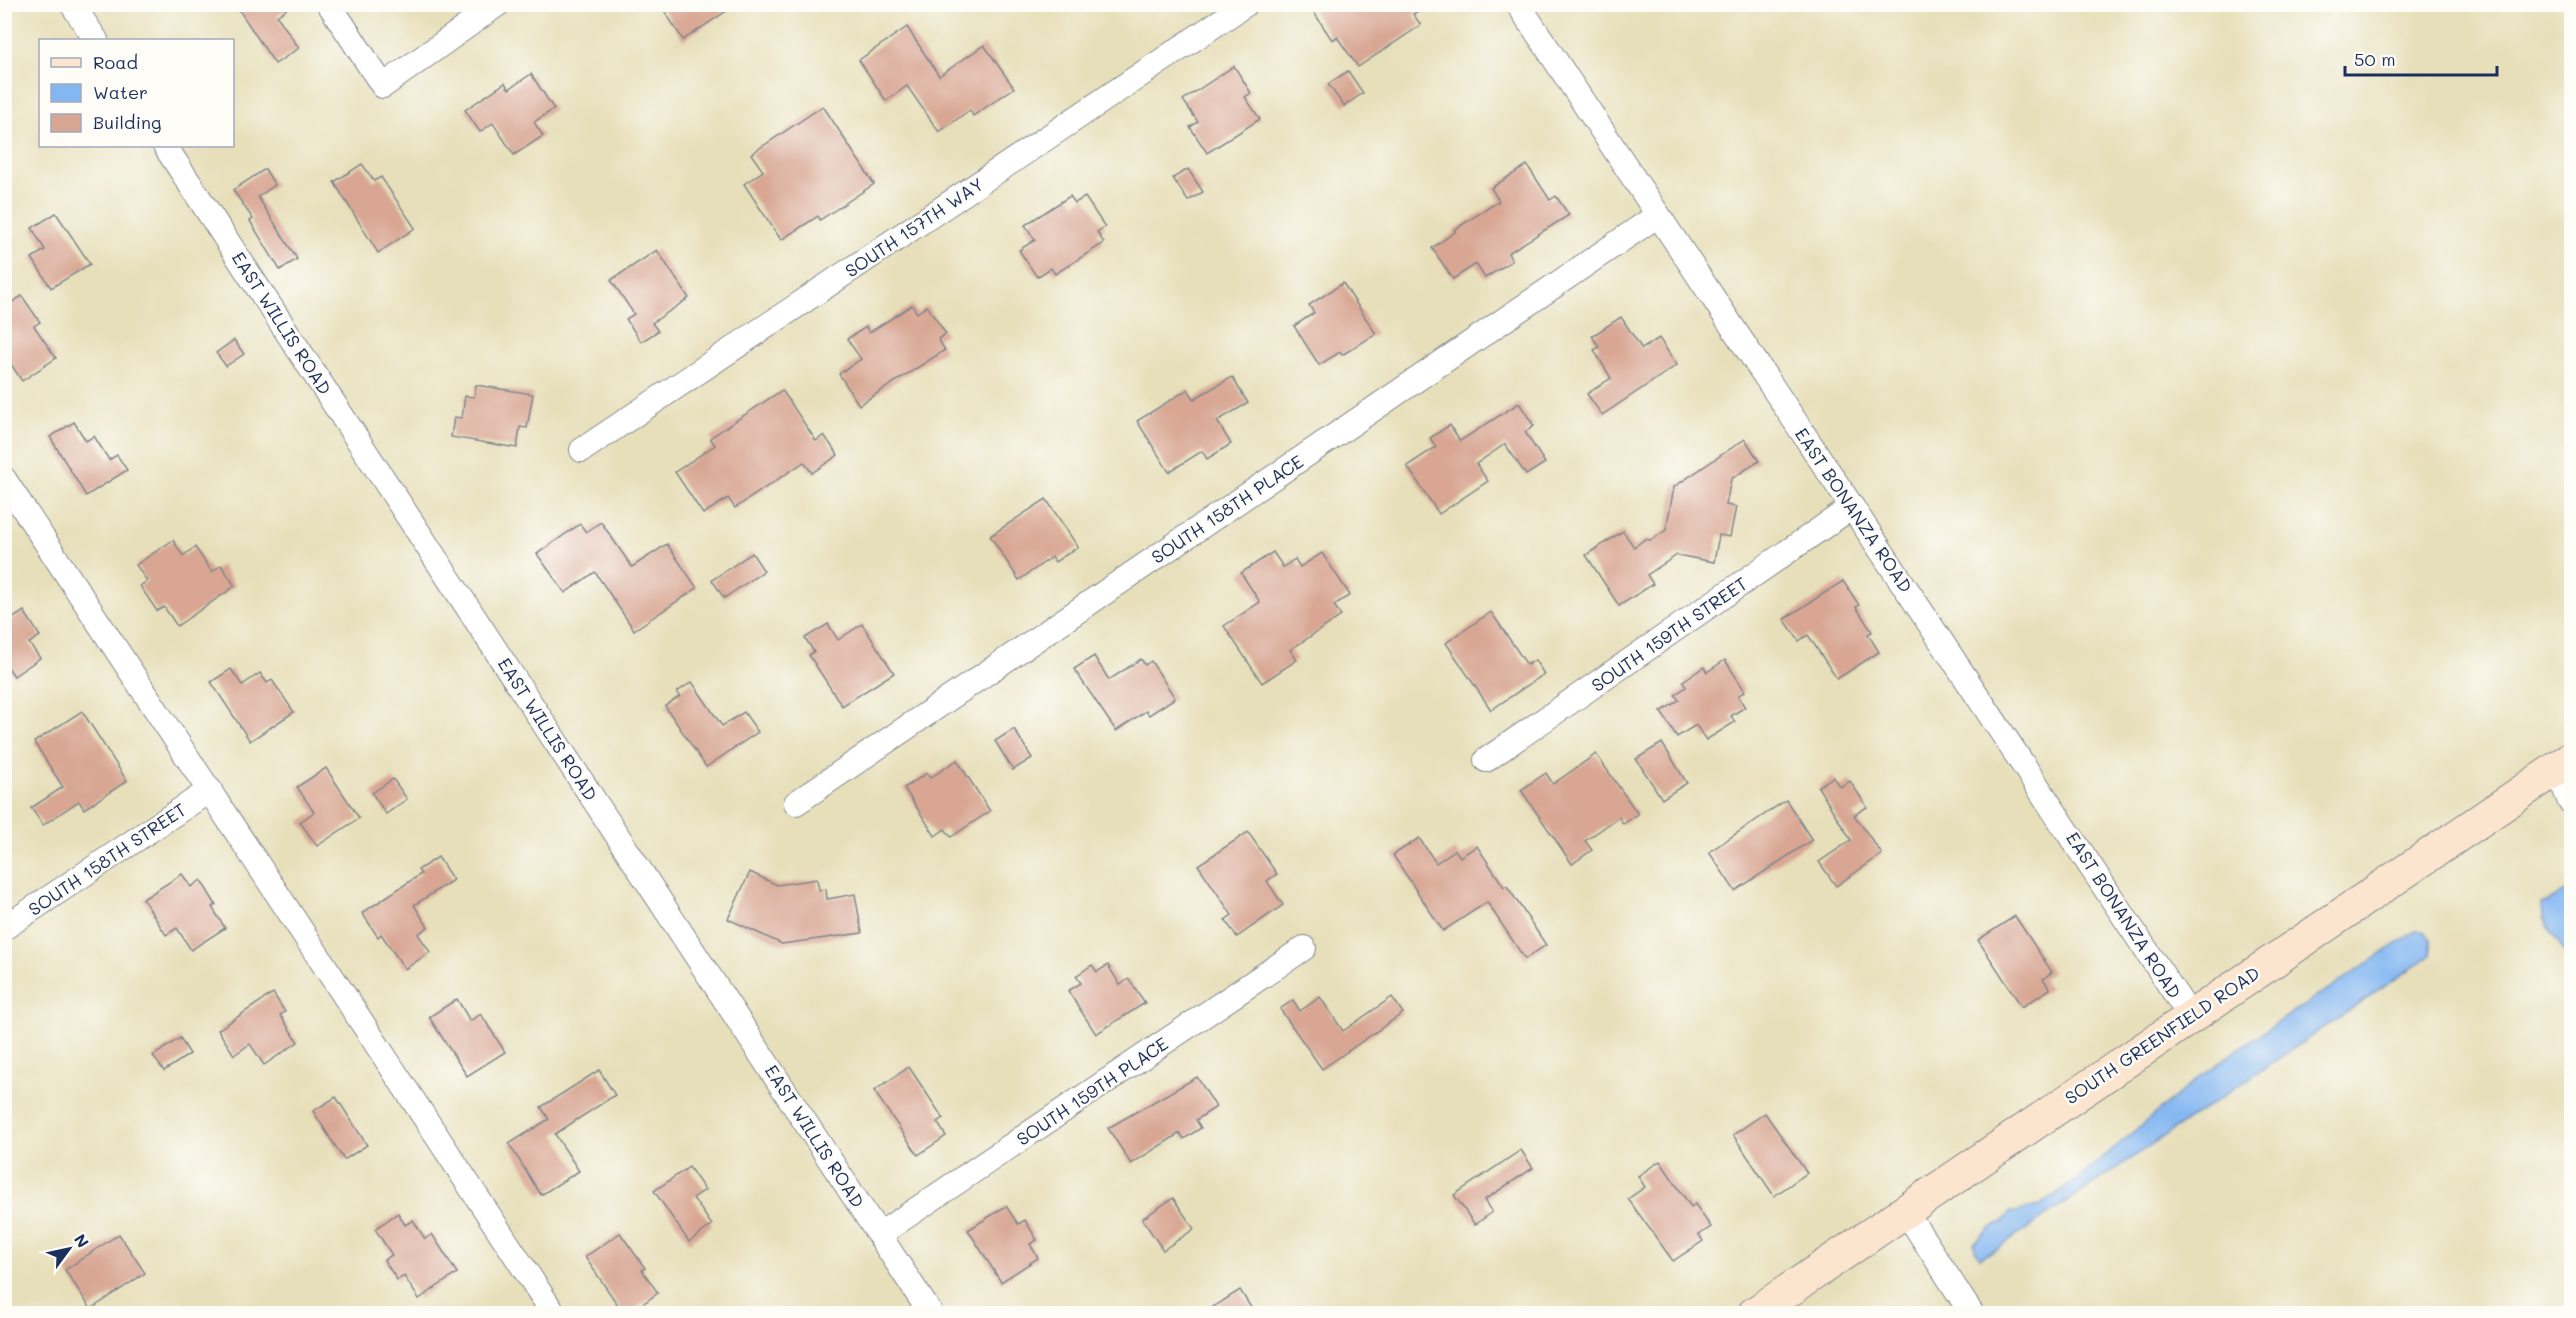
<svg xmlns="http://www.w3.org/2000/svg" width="2576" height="1318" font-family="Mali,sans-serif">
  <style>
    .water { fill: #84b7f1; stroke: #5073a8; stroke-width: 1.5 }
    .building { fill: #d8a693 }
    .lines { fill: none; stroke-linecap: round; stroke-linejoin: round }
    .minor-casing { stroke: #81878c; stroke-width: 26 }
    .tertiary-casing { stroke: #81878c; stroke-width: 32 }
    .secondary-casing { stroke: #81878c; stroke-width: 35 }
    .minor { stroke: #fff; stroke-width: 24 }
    .tertiary { stroke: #fff; stroke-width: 30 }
    .secondary { stroke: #fce5cf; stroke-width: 33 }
    .labels { text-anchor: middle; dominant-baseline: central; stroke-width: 5; stroke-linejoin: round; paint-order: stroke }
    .street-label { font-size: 18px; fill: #1b2f5e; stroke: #fdfcf7 }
  </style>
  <rect width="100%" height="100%" fill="#fdfcf7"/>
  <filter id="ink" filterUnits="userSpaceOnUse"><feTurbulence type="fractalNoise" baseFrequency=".0167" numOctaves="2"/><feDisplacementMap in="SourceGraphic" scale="12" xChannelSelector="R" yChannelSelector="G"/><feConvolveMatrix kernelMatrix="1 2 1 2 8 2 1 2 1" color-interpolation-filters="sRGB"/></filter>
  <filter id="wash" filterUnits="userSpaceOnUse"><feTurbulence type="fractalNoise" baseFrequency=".008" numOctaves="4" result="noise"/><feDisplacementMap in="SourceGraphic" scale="24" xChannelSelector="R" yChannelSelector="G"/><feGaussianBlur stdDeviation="1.35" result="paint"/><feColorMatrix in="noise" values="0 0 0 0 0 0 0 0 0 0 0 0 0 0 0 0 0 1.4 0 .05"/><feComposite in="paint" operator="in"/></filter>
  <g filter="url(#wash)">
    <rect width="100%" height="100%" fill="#e7dfba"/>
    <g class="water">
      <path d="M 2571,890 L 2571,963 L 2543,918 L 2542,904 Z"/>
      <path d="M 2417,930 L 2424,931 L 2431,939 L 2431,955 L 1999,1248 L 1980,1258 L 1975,1250 L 1974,1243 L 1992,1227 L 2003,1222 L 2011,1212 L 2016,1212 L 2039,1206 L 2075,1181 L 2182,1091 L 2235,1051 Z"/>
    </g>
    <g id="blocks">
      <g class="building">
        <path d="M 235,4 L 293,4 L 277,16 L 299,48 L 275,64 Z"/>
        <path d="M 660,4 L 737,4 L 683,40 Z"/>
        <path d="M 1323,4 L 1429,4 L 1413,14 L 1421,25 L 1358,67 L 1337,37 L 1332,40 L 1313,11 Z"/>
        <path d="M 907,27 L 939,76 L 984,45 L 1014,88 L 973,116 L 970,110 L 939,132 L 907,86 L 886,101 L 859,60 Z"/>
        <path d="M 1234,66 L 1251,93 L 1245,97 L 1260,119 L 1207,153 L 1190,127 L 1198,122 L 1183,100 Z"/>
        <path d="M 1348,71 L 1363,93 L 1344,106 L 1328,84 Z"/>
        <path d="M 531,74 L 554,109 L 534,122 L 543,136 L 514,155 L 493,123 L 480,132 L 465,110 L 505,83 L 509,89 Z"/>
        <path d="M 823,106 L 874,184 L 820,220 L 818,216 L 781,240 L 744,184 L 763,171 L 751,154 Z"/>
        <path d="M 362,164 L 374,181 L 381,177 L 415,228 L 378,253 L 334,182 Z"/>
        <path d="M 1527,165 L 1550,200 L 1556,196 L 1569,215 L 1508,253 L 1512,261 L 1485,278 L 1476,264 L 1453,279 L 1432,248 L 1455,232 L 1454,230 L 1499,201 L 1491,188 Z"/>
        <path d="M 265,169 L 275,185 L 258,197 L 297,259 L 280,270 L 250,221 L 253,219 L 233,190 Z"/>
        <path d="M 1188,169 L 1203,192 L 1188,201 L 1173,178 Z"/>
        <path d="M 1070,196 L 1075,203 L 1085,197 L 1105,227 L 1097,232 L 1104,243 L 1055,274 L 1051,268 L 1037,277 L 1019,250 L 1035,240 L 1025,225 Z"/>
        <path d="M 56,213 L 90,264 L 51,288 L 32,258 L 45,250 L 32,228 Z"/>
        <path d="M 657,250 L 689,298 L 652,323 L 658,331 L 641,342 L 626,319 L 634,314 L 611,280 Z"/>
        <path d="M 1343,283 L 1376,334 L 1342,355 L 1340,352 L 1319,365 L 1294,326 L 1314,313 L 1309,305 Z"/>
        <path d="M 22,296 L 40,322 L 34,326 L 56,358 L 22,381 L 5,355 L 4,307 Z"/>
        <path d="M 912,305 L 917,313 L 927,306 L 946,334 L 938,339 L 945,350 L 859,405 L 839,374 L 861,359 L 847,339 L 866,327 L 869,333 Z"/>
        <path d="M 1621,317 L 1642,349 L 1659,338 L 1677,365 L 1602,415 L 1587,394 L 1611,378 L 1594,350 L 1599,347 L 1592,336 Z"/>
        <path d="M 234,340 L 244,354 L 226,366 L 216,353 Z"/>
        <path d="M 1232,377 L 1248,403 L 1217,421 L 1231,444 L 1207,459 L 1202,451 L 1169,472 L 1137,421 L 1188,389 L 1194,399 Z"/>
        <path d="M 476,385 L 533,394 L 527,428 L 520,427 L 517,448 L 451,437 L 454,417 L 462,418 L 465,396 L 474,397 Z"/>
        <path d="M 782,390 L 816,441 L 824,435 L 838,455 L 812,473 L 804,462 L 735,508 L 728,498 L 703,514 L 675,472 L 715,445 L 710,438 Z"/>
        <path d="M 1519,403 L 1534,426 L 1525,432 L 1545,463 L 1526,475 L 1505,444 L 1476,464 L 1488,481 L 1439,514 L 1407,466 L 1436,447 L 1430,438 L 1450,425 L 1460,441 Z"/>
        <path d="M 74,422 L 86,441 L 94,436 L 109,460 L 117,455 L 127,470 L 86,496 L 50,437 Z"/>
        <path d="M 1745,439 L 1759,461 L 1731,479 L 1726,505 L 1736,507 L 1730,537 L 1719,535 L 1714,562 L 1677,555 L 1647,575 L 1653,584 L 1619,606 L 1586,555 L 1623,531 L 1634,547 L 1645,539 L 1651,540 L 1666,530 L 1674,487 Z"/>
        <path d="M 1046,499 L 1078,547 L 1055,562 L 1052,557 L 1019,580 L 990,536 Z"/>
        <path d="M 601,522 L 632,567 L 667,544 L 697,588 L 634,630 L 595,572 L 565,593 L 537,554 L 580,524 L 586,532 Z"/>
        <path d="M 173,540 L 183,556 L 195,547 L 212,572 L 221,565 L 235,586 L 177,626 L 164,607 L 157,611 L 140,586 L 147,581 L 136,565 Z"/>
        <path d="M 1273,552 L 1283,567 L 1295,559 L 1300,567 L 1322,553 L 1350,595 L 1334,605 L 1341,616 L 1290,650 L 1297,660 L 1262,683 L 1224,626 L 1260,602 L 1241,573 Z"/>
        <path d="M 752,553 L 764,571 L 724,598 L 712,580 Z"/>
        <path d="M 1843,581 L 1859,605 L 1856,607 L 1872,632 L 1868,634 L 1879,652 L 1837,679 L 1808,635 L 1799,641 L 1784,619 Z"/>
        <path d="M 24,611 L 40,636 L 29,643 L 40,658 L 14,676 L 4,662 L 4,624 Z"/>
        <path d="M 1491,612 L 1527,665 L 1535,660 L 1544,674 L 1491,710 L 1446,643 Z"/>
        <path d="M 828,624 L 838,640 L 862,624 L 894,673 L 842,706 L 809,655 L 814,652 L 805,638 Z"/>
        <path d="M 1094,656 L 1109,680 L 1141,659 L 1145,665 L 1151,661 L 1175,698 L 1149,715 L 1146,711 L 1116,731 L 1074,669 Z"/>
        <path d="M 1725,660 L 1745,691 L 1738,696 L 1745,707 L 1731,716 L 1735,722 L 1706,740 L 1696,725 L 1677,737 L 1661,712 L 1679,700 L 1675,695 L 1686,687 L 1683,681 L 1704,667 L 1707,672 Z"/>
        <path d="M 231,669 L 242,685 L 260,673 L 267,683 L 272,680 L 294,712 L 250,741 L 211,682 Z"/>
        <path d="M 692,682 L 722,726 L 744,712 L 758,732 L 706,767 L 665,706 L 680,696 L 677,692 Z"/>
        <path d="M 82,711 L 127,781 L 84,809 L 79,801 L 43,825 L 31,808 L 63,787 L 34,742 Z"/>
        <path d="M 1014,729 L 1032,758 L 1013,770 L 995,741 Z"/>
        <path d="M 1662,743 L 1687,783 L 1662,799 L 1636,759 Z"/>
        <path d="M 1596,754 L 1638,814 L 1623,824 L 1619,817 L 1585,841 L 1592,850 L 1572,864 L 1521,790 L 1546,773 L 1553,784 Z"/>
        <path d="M 957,760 L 990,811 L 951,837 L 945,829 L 935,836 L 904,788 L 927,773 L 930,778 Z"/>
        <path d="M 326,768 L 359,818 L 317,846 L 300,822 L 314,812 L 297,787 Z"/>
        <path d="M 1833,777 L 1840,787 L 1850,781 L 1867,807 L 1854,815 L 1882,854 L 1836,886 L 1819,862 L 1851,840 L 1818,787 Z"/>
        <path d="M 393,779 L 407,799 L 386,814 L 372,793 Z"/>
        <path d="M 1786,800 L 1812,840 L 1735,891 L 1709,852 Z"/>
        <path d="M 1248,832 L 1277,874 L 1267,881 L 1283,905 L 1237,937 L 1225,920 L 1232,915 L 1198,865 Z"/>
        <path d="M 1419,838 L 1436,863 L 1455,850 L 1460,857 L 1477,846 L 1504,887 L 1507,886 L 1546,945 L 1525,959 L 1487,902 L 1443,931 L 1393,855 Z"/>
        <path d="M 438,857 L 453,880 L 414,905 L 428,927 L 418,934 L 430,952 L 405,969 L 381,934 L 378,937 L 362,913 L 421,874 L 418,870 Z"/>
        <path d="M 750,872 L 777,885 L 817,879 L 819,890 L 826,889 L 827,899 L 855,894 L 862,933 L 782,944 L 728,919 Z"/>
        <path d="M 182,874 L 191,887 L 201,880 L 216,905 L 212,907 L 225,928 L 191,950 L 177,928 L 166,935 L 143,899 Z"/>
        <path d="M 2015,916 L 2052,972 L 2043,979 L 2050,989 L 2022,1007 L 1978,940 Z"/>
        <path d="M 1092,965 L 1097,972 L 1108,965 L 1120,985 L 1129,979 L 1145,1003 L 1096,1034 L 1068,991 L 1081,983 L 1076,976 Z"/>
        <path d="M 273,993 L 285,1012 L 280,1015 L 298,1042 L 264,1065 L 250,1044 L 234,1055 L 218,1030 Z"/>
        <path d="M 1320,997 L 1343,1031 L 1392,997 L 1403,1013 L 1322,1069 L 1280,1009 L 1293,1000 L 1300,1011 Z"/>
        <path d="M 457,999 L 470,1021 L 481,1014 L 505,1052 L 467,1076 L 429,1017 Z"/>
        <path d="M 180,1038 L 190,1054 L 164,1071 L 153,1056 Z"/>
        <path d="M 909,1067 L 943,1118 L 937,1122 L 946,1136 L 918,1155 L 874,1091 Z"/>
        <path d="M 599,1070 L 615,1095 L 555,1134 L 579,1171 L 541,1195 L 509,1144 L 549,1119 L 541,1107 Z"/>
        <path d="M 1197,1077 L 1216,1107 L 1196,1120 L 1201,1128 L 1184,1139 L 1180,1133 L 1131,1164 L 1108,1128 Z"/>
        <path d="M 336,1097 L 367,1145 L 344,1160 L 313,1111 Z"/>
        <path d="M 1765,1113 L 1807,1173 L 1774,1196 L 1733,1135 Z"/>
        <path d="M 1521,1150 L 1533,1168 L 1484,1200 L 1492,1212 L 1475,1225 L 1454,1195 Z"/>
        <path d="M 1660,1161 L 1691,1207 L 1695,1204 L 1711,1227 L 1699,1235 L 1703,1241 L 1673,1261 L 1628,1199 L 1645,1187 L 1638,1176 Z"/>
        <path d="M 689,1167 L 705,1190 L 693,1198 L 712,1225 L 689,1242 L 654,1191 Z"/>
        <path d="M 1173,1198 L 1194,1229 L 1163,1250 L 1142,1219 Z"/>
        <path d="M 1006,1206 L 1018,1224 L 1025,1220 L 1037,1240 L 1030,1244 L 1038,1258 L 1001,1282 L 968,1230 Z"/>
        <path d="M 398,1213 L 405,1225 L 413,1220 L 425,1239 L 432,1234 L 457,1273 L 419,1299 L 404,1276 L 397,1280 L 384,1260 L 392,1255 L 375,1229 Z"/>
        <path d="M 620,1233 L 645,1268 L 642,1270 L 658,1293 L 628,1314 L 624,1314 L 585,1257 Z"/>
        <path d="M 119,1234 L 145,1273 L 91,1309 L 65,1270 Z"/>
        <path d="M 1240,1290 L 1255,1314 L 1202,1314 Z"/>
      </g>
    </g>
  </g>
  <g filter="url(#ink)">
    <use href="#blocks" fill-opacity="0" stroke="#81878c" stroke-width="1.5"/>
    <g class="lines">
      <defs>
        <g id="minor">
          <path d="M 72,4 L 96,40"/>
          <path d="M 329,4 L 383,86 L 498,4"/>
          <path d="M 1518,4 L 2190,1016"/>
          <path d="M 165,146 L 931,1314"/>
          <path d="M 582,450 L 1246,4"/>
          <path d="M 4,479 L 554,1314"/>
          <path d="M 1486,760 L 1852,507"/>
          <path d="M 796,803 L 1658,215"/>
          <path d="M 4,928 L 210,790"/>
          <path d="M 1904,1209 L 1972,1314"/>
          <path d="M 880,1234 L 1304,948"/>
        </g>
        <path id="tertiary" d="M 2559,766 L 2572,799"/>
        <path id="secondary" d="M 1754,1314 L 2572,758"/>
      </defs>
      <use href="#minor" class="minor-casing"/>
      <use href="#tertiary" class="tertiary-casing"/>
      <use href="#secondary" class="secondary-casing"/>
      <use href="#minor" class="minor"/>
      <use href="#tertiary" class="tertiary"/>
      <use href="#secondary" class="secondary"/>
    </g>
  </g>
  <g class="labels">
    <g class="street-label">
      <text transform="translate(914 227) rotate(-34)">SOUTH 157TH WAY</text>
      <text transform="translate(282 323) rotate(57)">EAST WILLIS ROAD</text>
      <text transform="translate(1227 509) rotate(-34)">SOUTH 158TH PLACE</text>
      <text transform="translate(1854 510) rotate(56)">EAST BONANZA ROAD</text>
      <text transform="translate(1669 634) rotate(-35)">SOUTH 159TH STREET</text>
      <text transform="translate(548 729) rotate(57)">EAST WILLIS ROAD</text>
      <text transform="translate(107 859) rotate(-34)">SOUTH 158TH STREET</text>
      <text transform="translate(2124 915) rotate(57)">EAST BONANZA ROAD</text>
      <text transform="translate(2162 1035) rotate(-34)">SOUTH GREENFIELD ROAD</text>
      <text transform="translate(1092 1091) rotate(-34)">SOUTH 159TH PLACE</text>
      <text transform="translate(815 1136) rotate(57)">EAST WILLIS ROAD</text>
    </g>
  </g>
  <rect width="2576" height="1318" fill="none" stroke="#fdfcf7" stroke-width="24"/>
  <rect x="39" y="39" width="195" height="108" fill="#fdfcf7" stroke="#a3aaba" stroke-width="1.5"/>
  <rect x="51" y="58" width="30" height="9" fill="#fce5cf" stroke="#a3aaba" stroke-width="1.5"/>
  <text x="93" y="69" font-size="18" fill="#1b2f5e">Road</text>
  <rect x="51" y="84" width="30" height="18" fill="#84b7f1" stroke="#a3aaba" stroke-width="1.5"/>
  <text x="93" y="99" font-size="18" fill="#1b2f5e">Water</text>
  <rect x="51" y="114" width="30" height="18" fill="#d8a693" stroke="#a3aaba" stroke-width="1.5"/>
  <text x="93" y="129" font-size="18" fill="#1b2f5e">Building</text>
  <g transform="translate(69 1249) rotate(57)" stroke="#fdfcf7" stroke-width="4.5" paint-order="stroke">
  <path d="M0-4.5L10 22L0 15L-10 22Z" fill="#1b2f5e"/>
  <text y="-9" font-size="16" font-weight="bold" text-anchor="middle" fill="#1b2f5e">N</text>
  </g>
  <path d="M2345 66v9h152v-9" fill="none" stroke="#1b2f5e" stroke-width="3"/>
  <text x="2354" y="66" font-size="18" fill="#1b2f5e" stroke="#fdfcf7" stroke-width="4.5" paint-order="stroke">50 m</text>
</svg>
